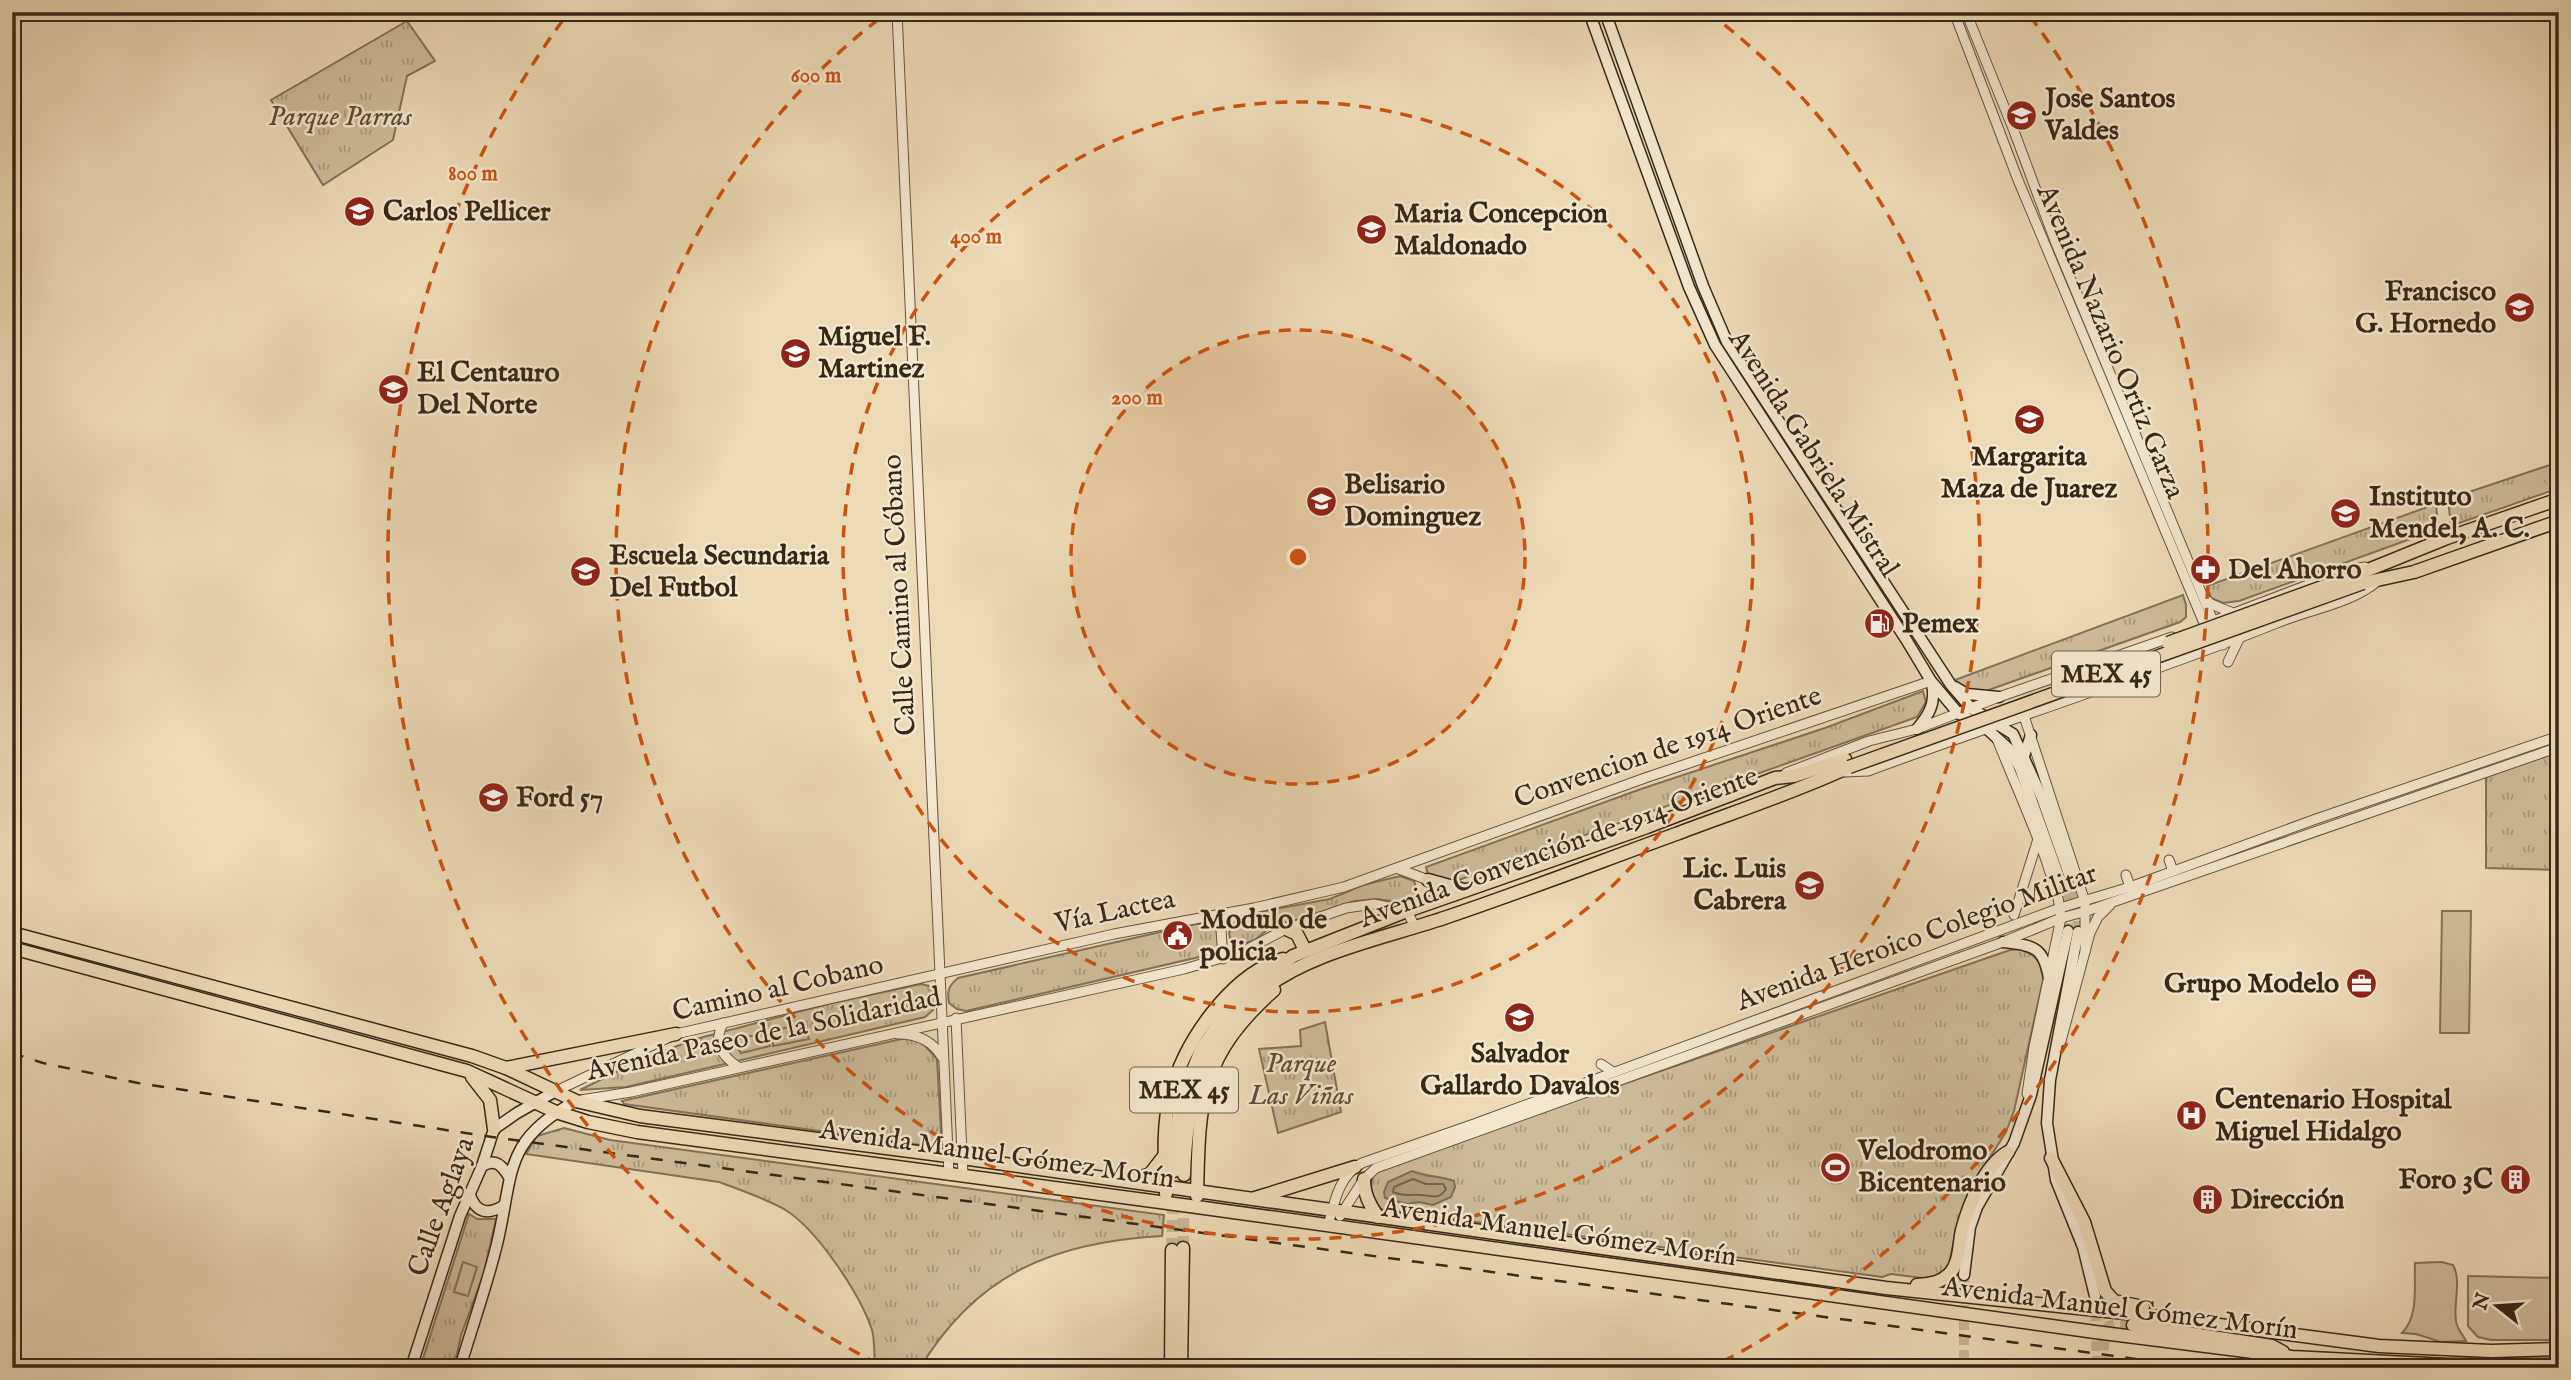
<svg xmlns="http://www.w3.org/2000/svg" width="2571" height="1380" font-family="'IM FELL English',serif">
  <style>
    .grass { fill: url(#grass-tufts); stroke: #827258; stroke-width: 2 }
    .garden { fill: #cdbc9a; stroke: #827258; stroke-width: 2 }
    .water { fill: #ae9d7f; stroke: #7e6e55; stroke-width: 2 }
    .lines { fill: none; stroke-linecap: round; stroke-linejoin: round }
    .shore { stroke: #72624a; stroke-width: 2 }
    .secondary-tunnel { stroke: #c8b695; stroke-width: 10; stroke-dasharray: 10 5; stroke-linecap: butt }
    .primary-tunnel { stroke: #c8b695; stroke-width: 12; stroke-dasharray: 12 6; stroke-linecap: butt }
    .tertiary-casing { stroke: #64543e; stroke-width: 11 }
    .secondary-casing { stroke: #372816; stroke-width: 13 }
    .primary-casing { stroke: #372816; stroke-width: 15 }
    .tertiary { stroke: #f3e7cf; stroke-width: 9 }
    .secondary { stroke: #f3e7cf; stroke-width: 10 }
    .primary { stroke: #ecdab5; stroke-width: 12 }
    .rail { stroke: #372816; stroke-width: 2.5; stroke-dasharray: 12 12; stroke-linecap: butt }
    .primary-bridge-casing { stroke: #372816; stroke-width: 15; stroke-linecap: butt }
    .primary-bridge { stroke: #ecdab5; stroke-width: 12 }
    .ring { fill: none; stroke: #cd520e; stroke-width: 3.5; stroke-dasharray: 12 9 }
    .labels { text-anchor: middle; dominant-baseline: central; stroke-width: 5; stroke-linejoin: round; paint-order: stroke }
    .shield { fill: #f3e7cf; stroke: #6f614e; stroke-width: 2 }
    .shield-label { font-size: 26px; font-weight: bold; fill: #372816 }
    .poi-label { font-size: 28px; font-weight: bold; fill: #372816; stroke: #f3e7cf; text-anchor: start }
    .park-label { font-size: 28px; font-style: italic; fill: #5c4d37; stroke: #f3e7cf }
    .street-label { font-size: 28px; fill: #372816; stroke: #f3e7cf }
    .centre { fill: #cd520e; stroke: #f3e7cf; stroke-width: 3.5 }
    .ring-label { font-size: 21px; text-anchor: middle; font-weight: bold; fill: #cd520e; stroke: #f3e7cf; stroke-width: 5; stroke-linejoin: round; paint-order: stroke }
  </style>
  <defs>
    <pattern id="grass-tufts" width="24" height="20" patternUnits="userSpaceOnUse" patternTransform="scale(1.75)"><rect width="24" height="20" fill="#cdbc9a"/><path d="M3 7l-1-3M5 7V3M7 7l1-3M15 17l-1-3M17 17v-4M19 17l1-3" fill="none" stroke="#a7997d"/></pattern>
  </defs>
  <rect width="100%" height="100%" fill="#ecdab5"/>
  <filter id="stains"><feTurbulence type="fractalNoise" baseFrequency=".00286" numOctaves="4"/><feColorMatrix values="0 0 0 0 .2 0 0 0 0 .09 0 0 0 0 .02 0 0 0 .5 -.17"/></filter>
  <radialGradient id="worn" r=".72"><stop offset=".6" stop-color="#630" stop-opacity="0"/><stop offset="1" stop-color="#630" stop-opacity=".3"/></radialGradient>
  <g class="grass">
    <path d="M 407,21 L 435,61 L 407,76 L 393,140 L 323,185 L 271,100 Z"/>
    <path d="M 2559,462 L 2559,488 L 2451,526 L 2448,499 Z"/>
    <path d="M 2436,504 L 2438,529 L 2239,601 L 2223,603 L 2211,598 L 2207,586 Z"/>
    <path d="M 2183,595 L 2186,605 L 2186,617 L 2180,622 L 1986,691 L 1968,689 L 1955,680 Z"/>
    <path d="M 1923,691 L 1926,702 L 1917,717 L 1456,881 L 1429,877 L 1426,867 L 1641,789 L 1825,728 Z"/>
    <path d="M 2559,751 L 2559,870 L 2486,868 L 2486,777 Z"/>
    <path d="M 1400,876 L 1414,881 L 1417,891 L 1414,898 L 1404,903 L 1378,899 L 1355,901 L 1268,929 L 1255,940 L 1242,944 L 1231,942 L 1229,933 L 1238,916 L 1330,899 L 1363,885 Z"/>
    <path d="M 1196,924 L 1211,924 L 1216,928 L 1219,945 L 1212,954 L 966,1011 L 957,1009 L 949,1003 C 947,992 948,986 958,978 Z"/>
    <path d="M 2021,949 C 2036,955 2043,963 2043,980 L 2014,1111 L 2006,1132 L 1974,1182 L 1959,1218 L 1948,1268 L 1930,1279 L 1891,1274 L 1882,1277 L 1381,1209 C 1371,1194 1368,1187 1375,1170 L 2010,950 Z"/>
    <path d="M 921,984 L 929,986 L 936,994 L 933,1010 L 925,1017 L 626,1087 L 580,1090 L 628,1066 L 692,1040 L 832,1003 Z"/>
    <path d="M 1325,1022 L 1341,1112 L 1278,1133 L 1259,1049 L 1301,1046 L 1300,1030 Z"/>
    <path d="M 906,1038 L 917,1040 L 925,1046 L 937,1059 L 942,1148 L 624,1104 L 622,1101 Z"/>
    <path d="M 564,1128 L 610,1140 L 1164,1215 L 1162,1236 C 1055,1242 977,1273 920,1368 L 875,1368 C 874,1356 875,1341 872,1330 C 860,1294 817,1229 784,1209 C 764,1198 741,1190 719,1182 L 526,1154 L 537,1136 Z"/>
    <path d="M 469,1214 L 477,1219 L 496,1219 L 484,1273 L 461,1335 L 454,1368 L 420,1368 Z"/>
  </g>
  <g class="garden">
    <path d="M 2442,911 L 2471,911 L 2469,1033 L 2440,1033 Z"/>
    <path d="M 804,1023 L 809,1039 L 773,1046 L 773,1031 Z"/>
    <path d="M 767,1033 L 770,1046 L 741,1053 L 732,1040 Z"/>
    <path d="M 463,1262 L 477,1267 L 468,1296 L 454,1292 Z"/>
    <path d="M 2442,1262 L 2453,1265 C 2462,1281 2453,1304 2456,1321 C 2457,1329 2463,1335 2466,1341 L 2441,1342 L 2416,1334 L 2402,1333 C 2419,1316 2414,1286 2415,1263 Z"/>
    <path d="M 2468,1276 L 2559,1278 L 2559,1340 L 2491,1340 L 2478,1337 L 2468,1326 Z"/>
  </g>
  <path class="water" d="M 1412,1171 C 1427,1177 1440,1176 1454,1181 L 1455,1187 L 1451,1197 L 1433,1205 L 1419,1202 L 1406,1204 L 1385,1198 L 1384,1192 L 1388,1182 Z"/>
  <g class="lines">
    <path class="shore" d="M 1413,1179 L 1426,1184 L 1443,1184 L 1446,1189 C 1439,1200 1433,1196 1421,1195 C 1410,1194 1404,1197 1393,1192 L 1394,1187 Z"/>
    <g class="secondary-tunnel">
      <path d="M 2070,877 L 2078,908 L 2078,932"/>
      <path d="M 2060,880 L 2069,904 L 2068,931"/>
      <path d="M 1964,1275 L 1964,1368"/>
      <path d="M 2095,1296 L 2097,1368"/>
    </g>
    <g class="primary-tunnel">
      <path d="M 1183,1248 L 1184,1175"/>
      <path d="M 1172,1250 L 1174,1171"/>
      <path d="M 2101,1368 L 2104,1338 L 2109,1327 L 2118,1324 L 2133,1325"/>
    </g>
    <defs>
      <g id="tertiary">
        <path d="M 897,12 L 949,1175"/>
        <path d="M 1954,12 L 2018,180 L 2214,647"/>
        <path d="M 1966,12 L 2014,131 L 2055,241 L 2223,645"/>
        <path d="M 2204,598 L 2211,604 L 2233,613"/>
        <path d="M 2208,623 L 2347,570 L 2365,567"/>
        <path d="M 2228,662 L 2239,639"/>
        <path d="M 2024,716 L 2085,902 L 2085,952"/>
        <path d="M 1997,739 C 2013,779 2031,819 2046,860 C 2052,880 2060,897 2061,918 L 2034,1047 L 2027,1094"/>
        <path d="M 1844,772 L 1868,771 C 2004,721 2142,677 2277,623 C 2311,609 2351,604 2379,580"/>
        <path d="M 1786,773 L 1869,741 L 1917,729 L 1999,697 L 2172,637"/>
        <path d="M 2169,860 L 2173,871"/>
        <path d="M 1399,869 L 1428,880"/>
        <path d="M 2126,875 L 2130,887"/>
        <path d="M 1220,915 L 1223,959"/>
        <path d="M 2014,915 L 2038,839"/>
        <path d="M 956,1018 L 963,1176"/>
        <path d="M 723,1023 C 713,1043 721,1055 738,1067"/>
        <path d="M 898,1034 C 917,1034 932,1040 942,1057"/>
        <path d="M 2061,1041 L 2090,933 L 2098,917 L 2110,905"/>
        <path d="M 1601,1064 L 1613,1072"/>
        <path d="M 554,1092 L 676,1034 L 1114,934 L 1254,908 L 1344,887 L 1645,778 L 1931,681"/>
        <path d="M 581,1100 L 631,1092 L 1184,969 L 1242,952 L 1286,929 L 1346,908 L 1374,904 L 1407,911 L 1415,927"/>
        <path d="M 1340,1216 L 1364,1179 L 1376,1168 L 2003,942 L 2061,918 L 2087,911 L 2559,747"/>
        <path d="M 1328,1226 C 1334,1203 1339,1175 1362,1163 L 1474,1124 L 2060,908 L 2130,887 L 2316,819 L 2559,736"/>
      </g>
      <g id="secondary">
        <path d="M 1589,12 L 1689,287 L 1715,345 L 1907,641 L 1931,681 L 1958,713 L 1987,729 L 2009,749 L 2020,768 L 2060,880"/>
        <path d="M 1605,12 L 1703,286 L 1727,342 L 1951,685 L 1971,708 L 2013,734 L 2042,798 L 2070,877"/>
        <path d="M 1955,687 L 1967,694 L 1999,697"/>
        <path d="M 1917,729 C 1929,715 1936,703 1932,684"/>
        <path d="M 2024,756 L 2031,735"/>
        <path d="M 2078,932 L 2050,1080 L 2047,1123 L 2056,1180 L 2083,1247 L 2095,1296"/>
        <path d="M 2003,942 C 2034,946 2043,946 2049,978"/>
        <path d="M 482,1166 C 495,1158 502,1165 509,1177"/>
        <path d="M 470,1195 C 476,1213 488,1215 503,1206"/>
        <path d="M 1964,1275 L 1970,1227 L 1977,1207 L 2014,1143 L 2031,1095 L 2068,931"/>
        <path d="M 411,1368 L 460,1216 L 482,1166 L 494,1129 L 517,1113 L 554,1092"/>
        <path d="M 460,1368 C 472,1327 487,1285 497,1244 C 514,1173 502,1141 576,1101"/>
      </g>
      <g id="primary">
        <path d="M 2358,574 L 2447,538 L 2559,499"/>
        <path d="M 2363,583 L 2414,572 L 2559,521"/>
        <path d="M 1428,880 L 1464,890"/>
        <path d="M 1286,929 L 1297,934 L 1305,950"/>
        <path d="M 12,933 L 472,1056 L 506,1068 L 576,1101 L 640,1116 L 948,1156 L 1886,1288 L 2144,1315 L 2379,1346 L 2491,1351 L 2559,1349"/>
        <path d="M 12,948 L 467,1071 L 556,1112 L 588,1122 L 637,1132 L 1197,1207 L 2095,1332 L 2292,1357 L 2447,1365 L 2559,1365"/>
        <path d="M 506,1068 L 676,1034"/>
        <path d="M 472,1077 L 490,1100 L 494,1129"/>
        <path d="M 2051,1158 L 2084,1222 L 2105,1291 L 2114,1301 L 2143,1307"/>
        <path d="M 1174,1171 L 1175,1137 L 1182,1097 L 1201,1050 L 1222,1018 L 1246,992 L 1293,956 L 1407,911 L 1647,827 L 1775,778 L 1794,776 L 1845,759"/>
        <path d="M 1184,1175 C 1186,1105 1200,1043 1256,995 C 1306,952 1386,938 1447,917 C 1524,891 1599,862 1676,834 C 1734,812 1793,793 1849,767"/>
        <path d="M 1364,1179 C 1364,1194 1369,1204 1378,1217"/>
        <path d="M 1130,1181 L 1150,1174 L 1164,1156"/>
        <path d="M 1166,1194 C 1165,1162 1162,1129 1170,1097 C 1181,1045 1231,974 1283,959"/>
        <path d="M 1197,1196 C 1199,1101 1199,1057 1274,990"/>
        <path d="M 1255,1198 L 1355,1167"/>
        <path d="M 1917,1285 C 1930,1284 1942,1283 1951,1272 C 1960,1261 1959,1243 1962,1230 C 1969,1204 1984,1166 2008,1152"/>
        <path d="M 2133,1325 L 2272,1346 L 2283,1352"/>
        <path d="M 1171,1368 L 1172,1250"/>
        <path d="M 1181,1368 L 1183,1248"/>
      </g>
    </defs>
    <use href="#tertiary" class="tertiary-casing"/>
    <use href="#secondary" class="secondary-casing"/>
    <use href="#primary" class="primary-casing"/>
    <use href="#tertiary" class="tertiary"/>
    <use href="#secondary" class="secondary"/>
    <use href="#primary" class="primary"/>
    <path class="rail" d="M 12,1053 L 43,1063 L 138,1083 L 492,1137 L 2203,1368"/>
    <defs>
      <g id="primary-bridge">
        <path d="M 2168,643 L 2358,574"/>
        <path d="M 1849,767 L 2363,583"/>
      </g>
    </defs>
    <use href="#primary-bridge" class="primary-bridge-casing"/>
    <use href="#primary-bridge" class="primary-bridge"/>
  </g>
  <circle cx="1298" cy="557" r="227" fill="#cd520e" fill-opacity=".12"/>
  <g class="ring">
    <circle cx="1298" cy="557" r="227"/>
    <circle cx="1298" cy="557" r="455"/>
    <path d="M1708 12A682 682 0 1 1 888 12"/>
    <path d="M878 1364A910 910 0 0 1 566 16M2030 16A910 910 0 0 1 1718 1364"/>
  </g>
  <defs>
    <symbol id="university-disc" viewBox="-11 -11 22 22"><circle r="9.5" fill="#8f2418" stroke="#f3e7cf"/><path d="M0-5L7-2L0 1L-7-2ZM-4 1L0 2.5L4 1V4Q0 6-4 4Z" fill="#fff"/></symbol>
    <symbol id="school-disc" viewBox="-11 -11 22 22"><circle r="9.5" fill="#8f2418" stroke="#f3e7cf"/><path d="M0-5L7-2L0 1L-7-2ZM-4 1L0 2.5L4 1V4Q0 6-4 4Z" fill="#fff"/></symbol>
    <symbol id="pharmacy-disc" viewBox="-11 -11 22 22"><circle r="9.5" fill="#8f2418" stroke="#f3e7cf"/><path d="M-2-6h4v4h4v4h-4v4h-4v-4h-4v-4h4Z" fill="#fff"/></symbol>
    <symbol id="fuel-disc" viewBox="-11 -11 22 22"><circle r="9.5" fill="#8f2418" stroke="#f3e7cf"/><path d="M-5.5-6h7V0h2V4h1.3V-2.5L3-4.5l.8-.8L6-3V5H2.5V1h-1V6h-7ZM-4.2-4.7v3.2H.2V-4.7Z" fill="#fff"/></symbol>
    <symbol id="civic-disc" viewBox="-11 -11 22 22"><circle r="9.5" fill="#8f2418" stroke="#f3e7cf"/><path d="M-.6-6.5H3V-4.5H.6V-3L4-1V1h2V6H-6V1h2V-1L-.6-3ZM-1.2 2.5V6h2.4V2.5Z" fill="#fff"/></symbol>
    <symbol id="office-disc" viewBox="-11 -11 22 22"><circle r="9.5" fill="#8f2418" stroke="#f3e7cf"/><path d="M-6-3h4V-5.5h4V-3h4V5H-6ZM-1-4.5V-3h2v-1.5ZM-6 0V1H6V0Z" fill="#fff"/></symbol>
    <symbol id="hospital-disc" viewBox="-11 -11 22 22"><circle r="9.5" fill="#8f2418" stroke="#f3e7cf"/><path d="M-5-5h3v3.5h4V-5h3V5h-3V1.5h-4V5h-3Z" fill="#fff"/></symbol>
    <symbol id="stadium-disc" viewBox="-11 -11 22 22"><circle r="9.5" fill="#8f2418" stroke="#f3e7cf"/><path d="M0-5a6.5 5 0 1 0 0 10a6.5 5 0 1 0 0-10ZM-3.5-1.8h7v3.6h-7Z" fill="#fff"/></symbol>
    <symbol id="building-disc" viewBox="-11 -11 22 22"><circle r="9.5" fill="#8f2418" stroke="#f3e7cf"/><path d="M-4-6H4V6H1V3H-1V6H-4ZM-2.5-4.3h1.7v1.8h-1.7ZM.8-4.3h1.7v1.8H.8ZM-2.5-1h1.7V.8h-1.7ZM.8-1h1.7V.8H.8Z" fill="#fff"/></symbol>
  </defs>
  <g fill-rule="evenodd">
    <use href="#university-disc" x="2004" y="98" width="35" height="35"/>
    <use href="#school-disc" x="342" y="194" width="35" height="35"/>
    <use href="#school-disc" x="1354" y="212" width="35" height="35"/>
    <use href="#school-disc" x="2502" y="290" width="35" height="35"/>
    <use href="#school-disc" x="778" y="336" width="35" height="35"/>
    <use href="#school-disc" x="376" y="372" width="35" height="35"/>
    <use href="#school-disc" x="2012" y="402" width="35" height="35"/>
    <use href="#school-disc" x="1304" y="484" width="35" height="35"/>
    <use href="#university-disc" x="2328" y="496" width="35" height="35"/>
    <use href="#pharmacy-disc" x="2188" y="552" width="35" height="35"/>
    <use href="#school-disc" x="568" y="554" width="35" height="35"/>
    <use href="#fuel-disc" x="1862" y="606" width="35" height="35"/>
    <use href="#school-disc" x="476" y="780" width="35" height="35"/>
    <use href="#school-disc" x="1792" y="868" width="35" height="35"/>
    <use href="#civic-disc" x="1160" y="918" width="35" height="35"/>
    <use href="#office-disc" x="2344" y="966" width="35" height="35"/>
    <use href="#school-disc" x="1502" y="1000" width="35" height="35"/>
    <use href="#hospital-disc" x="2174" y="1098" width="35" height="35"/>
    <use href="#stadium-disc" x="1818" y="1150" width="35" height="35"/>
    <use href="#building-disc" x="2498" y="1162" width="35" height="35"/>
    <use href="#building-disc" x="2190" y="1182" width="35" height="35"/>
  </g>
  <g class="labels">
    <g class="shield">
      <rect x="2052" y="651.5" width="108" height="45" rx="5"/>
      <rect x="1130" y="1067.5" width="108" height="45" rx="5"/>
    </g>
    <g class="shield-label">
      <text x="2106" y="674">MEX 45</text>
      <text x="1184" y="1090">MEX 45</text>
    </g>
    <g class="poi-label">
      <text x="2045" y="99">Jose Santos<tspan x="2045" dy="32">Valdes</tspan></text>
      <text x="383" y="212">Carlos Pellicer</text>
      <text x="1394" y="214">Maria Concepcion<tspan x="1394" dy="32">Maldonado</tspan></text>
      <text x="2496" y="292" text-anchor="end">Francisco<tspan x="2496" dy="32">G. Hornedo</tspan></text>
      <text x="818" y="337">Miguel F.<tspan x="818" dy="32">Martinez</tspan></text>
      <text x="417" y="373">El Centauro<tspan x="417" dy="32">Del Norte</tspan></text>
      <text x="2029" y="457" text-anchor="middle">Margarita<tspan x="2029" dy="32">Maza de Juarez</tspan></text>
      <text x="1344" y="485">Belisario<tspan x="1344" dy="32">Dominguez</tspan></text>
      <text x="2369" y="497">Instituto<tspan x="2369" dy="32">Mendel, A. C.</tspan></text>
      <text x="609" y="556">Escuela Secundaria<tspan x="609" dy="32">Del Futbol</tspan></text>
      <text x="2228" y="570">Del Ahorro</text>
      <text x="1902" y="624">Pemex</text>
      <text x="516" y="798">Ford 57</text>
      <text x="1786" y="869" text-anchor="end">Lic. Luis<tspan x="1786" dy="32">Cabrera</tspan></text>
      <text x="1200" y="920">Modulo de<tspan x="1200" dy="32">policia</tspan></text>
      <text x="2339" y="984" text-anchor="end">Grupo Modelo</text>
      <text x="1520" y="1054" text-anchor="middle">Salvador<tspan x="1520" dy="32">Gallardo Davalos</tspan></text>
      <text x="2215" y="1100">Centenario Hospital<tspan x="2215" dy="32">Miguel Hidalgo</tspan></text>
      <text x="1858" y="1151">Velodromo<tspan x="1858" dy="32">Bicentenario</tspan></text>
      <text x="2493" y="1180" text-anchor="end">Foro 3C</text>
      <text x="2230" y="1200">Dirección</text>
    </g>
    <g class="park-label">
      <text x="340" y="117">Parque Parras</text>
      <text x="1301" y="1064">Parque<tspan x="1301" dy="32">Las Viñas</tspan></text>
    </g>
    <g class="street-label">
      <text transform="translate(2110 342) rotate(67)">Avenida Nazario Ortiz Garza</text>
      <text transform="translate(1813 454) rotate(57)">Avenida Gabriela Mistral</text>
      <text transform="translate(900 595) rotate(-93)">Calle Camino al Cóbano</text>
      <text transform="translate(1668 748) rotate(-19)">Convencion de 1914 Oriente</text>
      <text transform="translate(1559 848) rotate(-20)">Avenida Convención de 1914 Oriente</text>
      <text transform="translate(1115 912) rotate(-12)">Vía Lactea</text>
      <text transform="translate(1917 938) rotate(-20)">Avenida Heroico Colegio Militar</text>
      <text transform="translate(778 989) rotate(-13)">Camino al Cobano</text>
      <text transform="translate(764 1035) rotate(-12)">Avenida Paseo de la Solidaridad</text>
      <text transform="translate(997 1155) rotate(8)">Avenida Manuel Gómez Morín</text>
      <text transform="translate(442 1207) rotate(-70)">Calle Aglaya</text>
      <text transform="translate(1559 1233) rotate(8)">Avenida Manuel Gómez Morín</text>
      <text transform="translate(2120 1309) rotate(7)">Avenida Manuel Gómez Morín</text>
    </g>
  </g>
  <circle cx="1298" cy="557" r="10" class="centre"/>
  <g class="ring-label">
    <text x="816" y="82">600 m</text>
    <text x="473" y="180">800 m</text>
    <text x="976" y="243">400 m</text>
    <text x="1137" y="404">200 m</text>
  </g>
  <rect width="2571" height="1380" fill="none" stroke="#ecdab5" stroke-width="42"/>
  <rect x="14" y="14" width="2543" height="1352" fill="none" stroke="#372816" stroke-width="3.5"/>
  <rect x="21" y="21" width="2529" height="1338" fill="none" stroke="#372816" stroke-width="2"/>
  <g transform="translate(2497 1306) rotate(287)" stroke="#f3e7cf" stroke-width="5" paint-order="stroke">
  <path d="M0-5L12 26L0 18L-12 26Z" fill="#372816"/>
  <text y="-10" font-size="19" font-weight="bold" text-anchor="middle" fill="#372816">N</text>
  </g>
  <rect width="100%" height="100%" filter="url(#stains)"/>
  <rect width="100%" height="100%" fill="url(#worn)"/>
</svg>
